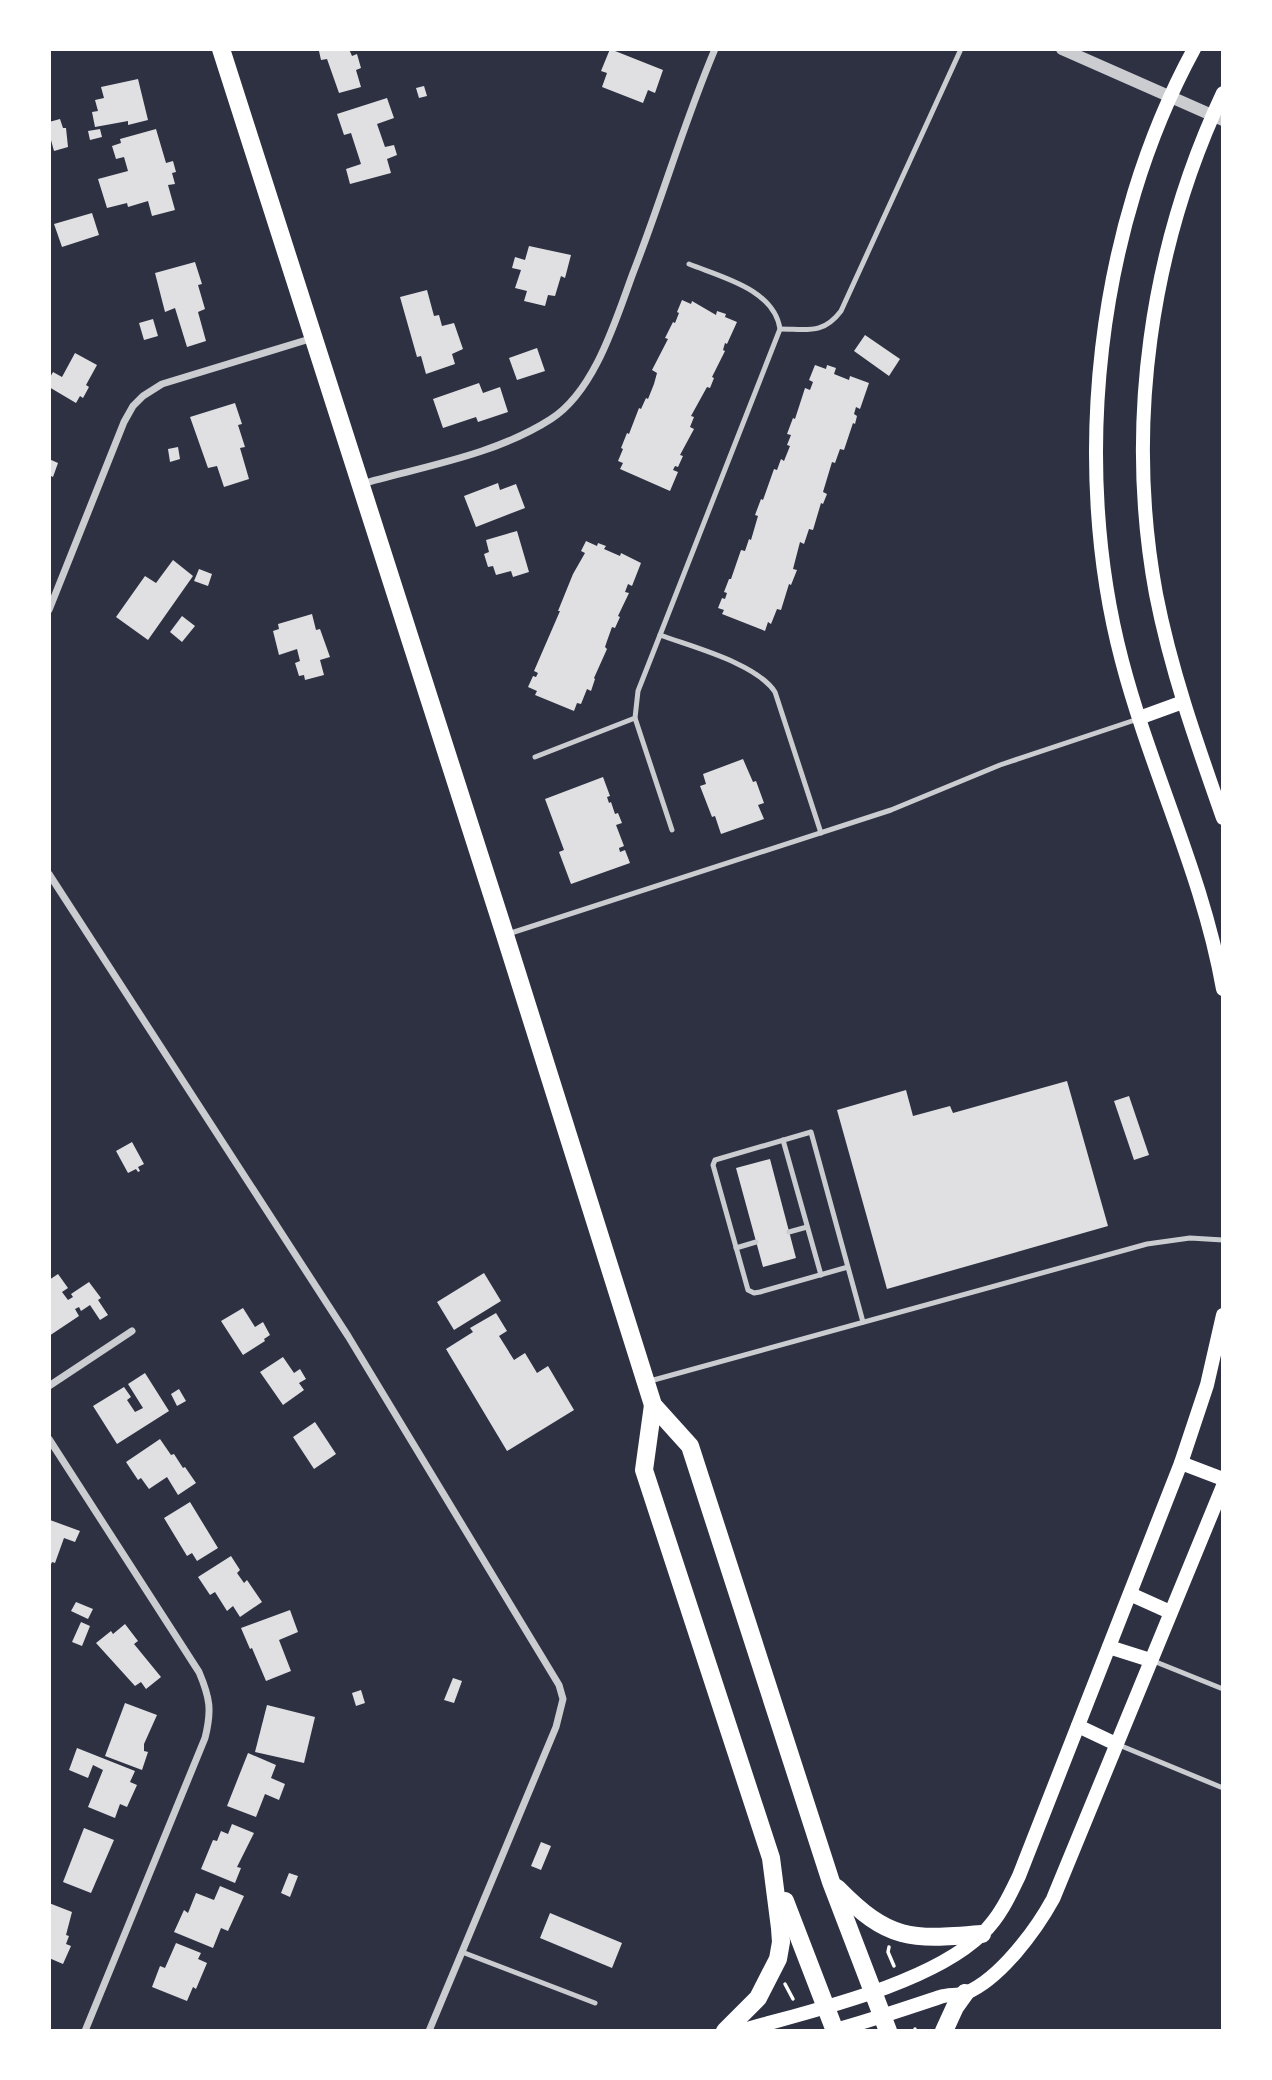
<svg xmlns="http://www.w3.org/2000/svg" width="1272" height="2080" font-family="'Nunito Sans',sans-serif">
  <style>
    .building { fill: #e0e0e3 }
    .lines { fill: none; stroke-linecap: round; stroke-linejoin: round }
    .path { stroke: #fff; stroke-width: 3.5 }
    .service { stroke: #caccd0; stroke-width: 5 }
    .minor { stroke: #caccd0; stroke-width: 7 }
    .tertiary { stroke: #caccd0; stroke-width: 12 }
    .secondary { stroke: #fff; stroke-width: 14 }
    .primary { stroke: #fff; stroke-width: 18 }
  </style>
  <rect width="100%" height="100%" fill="#2d3142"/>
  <g class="building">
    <path d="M 323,49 L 349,49 L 352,56 L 357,54 L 361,68 L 356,70 L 361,87 L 339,93 L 327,59 L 321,60 L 319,51 Z"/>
    <path d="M 610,49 L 663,70 L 655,93 L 648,90 L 643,103 L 602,87 L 607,73 L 601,71 Z"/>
    <path d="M 138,79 L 148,120 L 128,125 L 128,121 L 95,127 L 92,112 L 98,111 L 95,100 L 104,98 L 101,87 Z"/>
    <path d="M 424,86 L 427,96 L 419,98 L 416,88 Z"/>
    <path d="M 387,98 L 394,118 L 377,124 L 385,147 L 394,145 L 397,155 L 387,159 L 391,173 L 350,184 L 346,169 L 361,164 L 351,133 L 344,135 L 337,114 Z"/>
    <path d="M 60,119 L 63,128 L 66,128 L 68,147 L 54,151 L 49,133 L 49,122 Z"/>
    <path d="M 100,129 L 102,137 L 90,140 L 88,131 Z"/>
    <path d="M 156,129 L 166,163 L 173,161 L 176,172 L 172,173 L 175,184 L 168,185 L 175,210 L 152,216 L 148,201 L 128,207 L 127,203 L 107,208 L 98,179 L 128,171 L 124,157 L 116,159 L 112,146 L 121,143 L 120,139 Z"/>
    <path d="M 92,213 L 99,235 L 62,247 L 54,224 Z"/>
    <path d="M 529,246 L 571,255 L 565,278 L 561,276 L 555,296 L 548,295 L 545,306 L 524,301 L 527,291 L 515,288 L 521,270 L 512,268 L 515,257 L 525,260 Z"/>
    <path d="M 195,262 L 202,284 L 198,285 L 205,309 L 198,312 L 206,341 L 187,347 L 175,308 L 165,312 L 155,273 Z"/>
    <path d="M 427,290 L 434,316 L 439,315 L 442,326 L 454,323 L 463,349 L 452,354 L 455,364 L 426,374 L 421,356 L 417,357 L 400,297 Z"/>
    <path d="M 682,300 L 691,304 L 692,301 L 716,315 L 717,311 L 726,314 L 725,317 L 737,322 L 727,344 L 725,343 L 723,350 L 725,351 L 712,377 L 714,378 L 710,388 L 707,387 L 691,416 L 694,417 L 690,427 L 694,429 L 680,455 L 683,456 L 678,467 L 675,466 L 673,470 L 678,472 L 670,491 L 620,469 L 623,463 L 618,461 L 623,449 L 621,448 L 627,433 L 629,434 L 639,408 L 641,409 L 646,398 L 648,399 L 654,384 L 657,373 L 652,370 L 668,339 L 665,338 L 673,322 L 675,323 L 679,313 L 677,312 Z"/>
    <path d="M 153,319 L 158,336 L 144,340 L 139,323 Z"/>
    <path d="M 865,335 L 900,359 L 889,376 L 854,351 Z"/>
    <path d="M 537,348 L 545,371 L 517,380 L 509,358 Z"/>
    <path d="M 75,353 L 97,365 L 86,385 L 89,387 L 83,398 L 80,396 L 76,403 L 49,387 L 49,379 L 53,372 L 62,377 Z"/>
    <path d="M 815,365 L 826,369 L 827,365 L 836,368 L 834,374 L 849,380 L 850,376 L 869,383 L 860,409 L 856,407 L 854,414 L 857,416 L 855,424 L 853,423 L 844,450 L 840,449 L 835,463 L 832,462 L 823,492 L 827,494 L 823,504 L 821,503 L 813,530 L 809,529 L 804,544 L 800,542 L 793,569 L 797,570 L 791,585 L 789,584 L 781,610 L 777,609 L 771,624 L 768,622 L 765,631 L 722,614 L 724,610 L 718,608 L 722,598 L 725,599 L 727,593 L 724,592 L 729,579 L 731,579 L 741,550 L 745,551 L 749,539 L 751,540 L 758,516 L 755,515 L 761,499 L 763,500 L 774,469 L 777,470 L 781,459 L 784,461 L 790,446 L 787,445 L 791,435 L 787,434 L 793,418 L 795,419 L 805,388 L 810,390 L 813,382 L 809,380 Z"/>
    <path d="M 479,383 L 483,393 L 500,387 L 508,412 L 478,422 L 476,417 L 443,428 L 433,399 Z"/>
    <path d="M 235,403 L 242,424 L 238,425 L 245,447 L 240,448 L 249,479 L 224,487 L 217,466 L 208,468 L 190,417 Z"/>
    <path d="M 178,447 L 180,459 L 170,462 L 168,449 Z"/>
    <path d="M 49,459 L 58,463 L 53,477 L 49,475 Z"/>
    <path d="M 498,483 L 500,490 L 516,484 L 525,508 L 476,527 L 464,496 Z"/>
    <path d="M 517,531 L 529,572 L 513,577 L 511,571 L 496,575 L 493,566 L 488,567 L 484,554 L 489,552 L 486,540 Z"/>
    <path d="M 586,541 L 597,546 L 598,543 L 606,546 L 604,549 L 620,556 L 621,553 L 641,563 L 632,586 L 628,584 L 625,592 L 629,593 L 618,616 L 620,617 L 615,628 L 612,627 L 607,641 L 605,647 L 607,649 L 594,678 L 595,679 L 591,691 L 587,689 L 581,704 L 577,703 L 574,711 L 535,695 L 537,691 L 528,687 L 533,676 L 536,677 L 538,673 L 534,671 L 560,611 L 558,611 L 573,574 L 585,553 L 581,551 Z"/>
    <path d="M 173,560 L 193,576 L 148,640 L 116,617 L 145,576 L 156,583 Z"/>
    <path d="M 199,569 L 212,574 L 208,586 L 194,581 Z"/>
    <path d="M 312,614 L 316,630 L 320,629 L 330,657 L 320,660 L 324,675 L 305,680 L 304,675 L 299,676 L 295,663 L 300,661 L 297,649 L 279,655 L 273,631 L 279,629 L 278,624 Z"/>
    <path d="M 182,616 L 195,626 L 182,642 L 170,632 Z"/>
    <path d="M 743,759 L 753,782 L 756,781 L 764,803 L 758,805 L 764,819 L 721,834 L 715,816 L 712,817 L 700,786 L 706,784 L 703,774 Z"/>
    <path d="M 603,777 L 610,796 L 607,797 L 609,803 L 611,802 L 615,814 L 618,813 L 622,823 L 616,825 L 624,846 L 619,848 L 620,852 L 625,850 L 630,863 L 571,884 L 559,852 L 564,850 L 545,799 Z"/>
    <path d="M 1067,1081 L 1108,1226 L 887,1289 L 837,1110 L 906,1090 L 913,1116 L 950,1106 L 953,1113 Z"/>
    <path d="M 1129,1096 L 1149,1155 L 1134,1160 L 1114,1101 Z"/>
    <path d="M 132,1142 L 144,1164 L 138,1167 L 140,1171 L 138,1172 L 136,1169 L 128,1173 L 116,1151 Z"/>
    <path d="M 770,1159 L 796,1258 L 763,1267 L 736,1168 Z"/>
    <path d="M 484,1273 L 501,1301 L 454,1330 L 437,1302 Z"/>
    <path d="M 58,1274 L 68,1288 L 62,1292 L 68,1300 L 73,1297 L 71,1294 L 89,1282 L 101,1298 L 98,1300 L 108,1315 L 100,1320 L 90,1305 L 81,1311 L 79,1307 L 75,1309 L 79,1316 L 49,1336 L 49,1280 Z"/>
    <path d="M 243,1308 L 255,1327 L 263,1322 L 270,1335 L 264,1339 L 265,1341 L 243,1355 L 221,1321 Z"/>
    <path d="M 496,1313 L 507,1331 L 499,1336 L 514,1360 L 525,1353 L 537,1373 L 548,1366 L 574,1410 L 507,1451 L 446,1349 L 473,1332 L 470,1328 Z"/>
    <path d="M 283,1357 L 294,1373 L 300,1369 L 306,1379 L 299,1383 L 304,1390 L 283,1405 L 260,1372 Z"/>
    <path d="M 145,1373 L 169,1411 L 117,1444 L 93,1406 L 124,1387 L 131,1397 L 127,1400 L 135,1412 L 143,1408 L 128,1384 Z"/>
    <path d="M 179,1389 L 186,1401 L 177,1406 L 171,1394 Z"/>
    <path d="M 315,1422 L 336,1454 L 314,1469 L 293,1437 Z"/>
    <path d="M 160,1439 L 171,1455 L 174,1454 L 183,1468 L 185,1467 L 196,1483 L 178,1495 L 167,1477 L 149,1489 L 141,1478 L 138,1480 L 126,1462 Z"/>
    <path d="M 190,1502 L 218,1548 L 197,1561 L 192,1553 L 187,1556 L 164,1518 Z"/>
    <path d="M 50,1520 L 80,1531 L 75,1542 L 64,1538 L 55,1563 L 52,1562 L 49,1569 Z"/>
    <path d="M 231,1556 L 240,1570 L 237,1573 L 244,1583 L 247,1580 L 262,1602 L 240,1617 L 233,1606 L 227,1611 L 215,1592 L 210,1595 L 198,1577 Z"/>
    <path d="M 76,1602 L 93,1609 L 88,1619 L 71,1611 Z"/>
    <path d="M 290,1610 L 298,1632 L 279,1640 L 291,1671 L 266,1681 L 252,1648 L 250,1649 L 241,1628 Z"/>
    <path d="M 81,1622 L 90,1626 L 82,1646 L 72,1642 Z"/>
    <path d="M 125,1624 L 138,1641 L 134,1644 L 161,1677 L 146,1689 L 141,1682 L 135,1686 L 96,1643 L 111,1631 L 113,1634 Z"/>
    <path d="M 453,1678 L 462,1681 L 454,1703 L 444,1700 Z"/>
    <path d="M 361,1690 L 365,1703 L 356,1706 L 352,1693 Z"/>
    <path d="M 125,1703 L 157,1715 L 144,1744 L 144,1751 L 148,1752 L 142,1770 L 105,1756 Z"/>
    <path d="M 267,1705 L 315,1717 L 304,1763 L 255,1752 Z"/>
    <path d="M 77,1748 L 135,1771 L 130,1782 L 137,1785 L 127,1807 L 120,1804 L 115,1818 L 88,1807 L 103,1770 L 93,1765 L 88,1778 L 69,1770 Z"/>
    <path d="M 248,1753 L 276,1765 L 271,1778 L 285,1784 L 279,1800 L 265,1794 L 256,1817 L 227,1806 Z"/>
    <path d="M 232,1824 L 254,1833 L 237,1867 L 241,1868 L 235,1883 L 201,1869 L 213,1840 L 217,1841 L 221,1831 L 228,1834 Z"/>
    <path d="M 84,1828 L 114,1840 L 91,1893 L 63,1882 Z"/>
    <path d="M 541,1842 L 551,1846 L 541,1870 L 531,1866 Z"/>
    <path d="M 289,1873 L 298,1876 L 290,1897 L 281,1893 Z"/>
    <path d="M 220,1886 L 244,1896 L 228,1931 L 221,1928 L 213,1948 L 174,1932 L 184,1910 L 188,1913 L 196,1893 L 214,1900 Z"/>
    <path d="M 49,1903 L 72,1912 L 66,1935 L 69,1936 L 66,1944 L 71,1946 L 63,1964 L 49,1958 Z"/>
    <path d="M 550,1913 L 622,1943 L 612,1968 L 540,1938 Z"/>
    <path d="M 176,1943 L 201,1953 L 198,1959 L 207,1963 L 196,1989 L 193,1987 L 187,2001 L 152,1987 L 160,1966 L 165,1968 Z"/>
  </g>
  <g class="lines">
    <g class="path">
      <path d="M 889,1947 L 888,1952 L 894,1966"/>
      <path d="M 785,1984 L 793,1999"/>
      <path d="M 915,2029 L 915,2031"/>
    </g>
    <g class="service">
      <path d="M 780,329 C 807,329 823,335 841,311 L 961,49"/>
      <path d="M 660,635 L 780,329 C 774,289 721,277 689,264"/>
      <path d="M 635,718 L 672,830"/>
      <path d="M 535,757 L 635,718 L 638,691 L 660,635 C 692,647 756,663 775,692 L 821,833"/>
      <path d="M 508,934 L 891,810 L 1000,765 L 1138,719"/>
      <path d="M 783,1140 L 821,1275"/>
      <path d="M 789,1232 L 807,1227"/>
      <path d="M 736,1248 L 756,1242"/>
      <path d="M 848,1267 L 760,1292 L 754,1293 L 748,1290 L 713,1165 L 715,1160 L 811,1132 L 863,1322"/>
      <path d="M 650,1381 L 1147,1244 L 1190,1238 L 1223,1240"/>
      <path d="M 1151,1660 L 1223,1689"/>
      <path d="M 1119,1745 L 1223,1788"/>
      <path d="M 462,1952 L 595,2003"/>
    </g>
    <g class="minor">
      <path d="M 361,484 C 425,466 495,455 551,419 C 595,391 616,319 633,273 C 662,199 684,122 715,49"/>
      <path d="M 49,610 L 124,422 L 133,406 L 143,396 L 162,384 L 313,338"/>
      <path d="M 49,874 L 348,1336 L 559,1685 L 563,1699 L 556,1727 L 429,2031"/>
      <path d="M 49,1386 L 132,1331"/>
      <path d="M 49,1439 L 199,1672 C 210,1698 212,1710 205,1738 L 85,2031"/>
    </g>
    <path class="tertiary" d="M 1062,49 L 1223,120"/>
    <g class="secondary">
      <path d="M 1194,49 C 1097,227 1070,464 1122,661 C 1151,772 1203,875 1223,989"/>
      <path d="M 1223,93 C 1150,248 1125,426 1156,594 C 1171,671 1197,744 1223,818"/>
      <path d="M 1139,718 L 1183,702"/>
      <path d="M 1181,1463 L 1223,1479"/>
      <path d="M 1130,1594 L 1170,1612"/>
      <path d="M 1109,1647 L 1150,1660"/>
      <path d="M 1078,1726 L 1116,1744"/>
      <path d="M 740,2031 C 810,2011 929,1985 982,1934 C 999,1918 1009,1897 1019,1876 L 1181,1463 L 1207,1385 L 1223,1315"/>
      <path d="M 832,2031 C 869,2021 904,2009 940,1997 C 948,1994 958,1996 966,1993 C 1000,1979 1036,1930 1053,1899 L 1223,1486"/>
    </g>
    <g class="primary">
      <path d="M 221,49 L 505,935 L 653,1405 L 690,1446 L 831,1882 L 888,2031"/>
      <path d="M 653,1405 L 644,1470 L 771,1858 L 780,1928 L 781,1942 L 778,1959 L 758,1998 L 725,2031"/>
      <path d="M 837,1888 C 889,1941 910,1940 982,1934"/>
      <path d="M 785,1901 L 835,2031"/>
      <path d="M 944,2031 L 955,2007 L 965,1993"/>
    </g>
  </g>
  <rect width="1272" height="2080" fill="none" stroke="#ffffff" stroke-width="102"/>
</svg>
